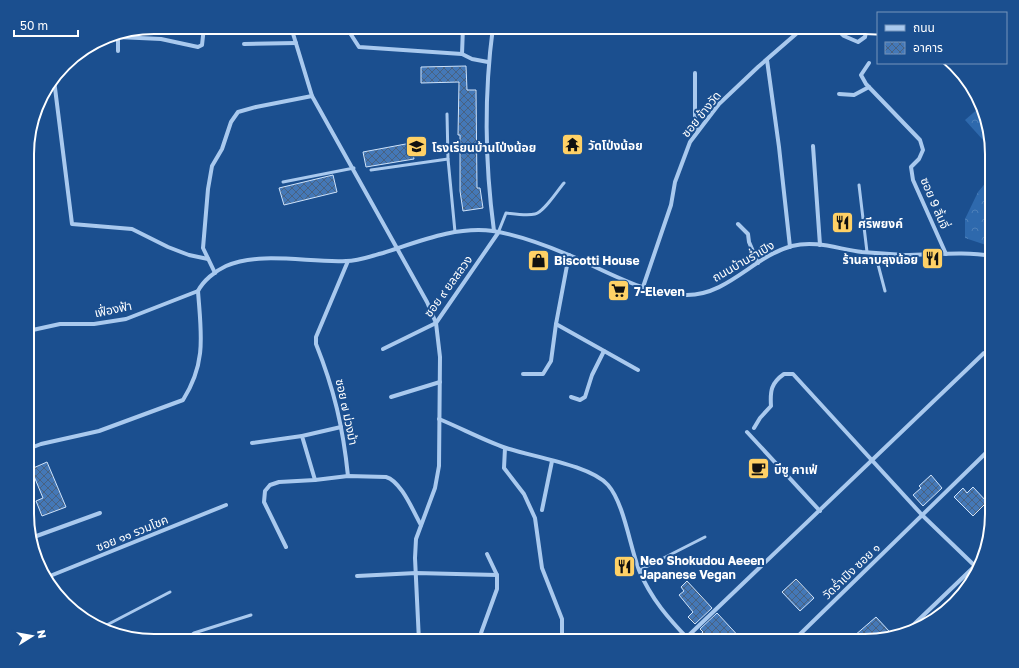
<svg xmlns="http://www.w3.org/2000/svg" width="1019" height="668" font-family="'Golos Text','Noto Sans Thai',sans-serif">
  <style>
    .forest { fill: url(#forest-crowns) }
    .building { fill: url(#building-cross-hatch); stroke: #cfe3fa }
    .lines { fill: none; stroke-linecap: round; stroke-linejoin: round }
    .service { stroke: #a9c9ee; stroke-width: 3 }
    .minor { stroke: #a9c9ee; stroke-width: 4 }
    .labels { text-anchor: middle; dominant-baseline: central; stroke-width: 4; stroke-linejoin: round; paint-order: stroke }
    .street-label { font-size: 12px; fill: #fff; stroke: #1b4f8f }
    .poi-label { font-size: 12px; font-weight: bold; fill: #fff; stroke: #1b4f8f; text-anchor: start }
    .rim { fill: none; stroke: #fff; stroke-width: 2 }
  </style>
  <defs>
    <pattern id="forest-crowns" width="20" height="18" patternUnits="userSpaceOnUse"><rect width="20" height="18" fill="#2e69ad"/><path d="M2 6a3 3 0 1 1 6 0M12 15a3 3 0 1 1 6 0" fill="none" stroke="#4d80b9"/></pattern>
    <pattern id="building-cross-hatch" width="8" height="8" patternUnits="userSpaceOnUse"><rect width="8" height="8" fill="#4478b7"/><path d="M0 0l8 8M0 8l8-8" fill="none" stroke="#486282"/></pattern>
  </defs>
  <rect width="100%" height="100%" fill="#1b4f8f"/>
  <g class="forest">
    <path d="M 980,107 L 992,146 L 992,150 L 965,120 Z"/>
    <path d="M 992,175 L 992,247 L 965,238 L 965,219 L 978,192 Z"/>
  </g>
  <g class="building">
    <path d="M 466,66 L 467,90 L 476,90 L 477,188 L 480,188 L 483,208 L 463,211 L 460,191 L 460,135 L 458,135 L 459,82 L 421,83 L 421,67 Z"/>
    <path d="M 411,143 L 414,159 L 366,167 L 363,152 Z"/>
    <path d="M 333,175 L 337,192 L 284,205 L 279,188 Z"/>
    <path d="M 536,253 L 543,255 L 541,267 L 534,266 Z"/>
    <path d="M 47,462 L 66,507 L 42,516 L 36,501 L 43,498 L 31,469 Z"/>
    <path d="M 931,475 L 942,488 L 923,506 L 913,495 L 921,488 L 919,486 Z"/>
    <path d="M 973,487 L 987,502 L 973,516 L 954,497 L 963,488 L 967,493 Z"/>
    <path d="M 796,579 L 814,598 L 800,611 L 782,592 Z"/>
    <path d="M 687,581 L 712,608 L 695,624 L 688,617 L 693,612 L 679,595 L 684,591 L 681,587 Z"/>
    <path d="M 717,613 L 718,614 L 743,641 L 722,641 L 716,634 L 709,641 L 693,641 L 703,632 L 700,629 Z"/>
    <path d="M 876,617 L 889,631 L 881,638 L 873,641 L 858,641 L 854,636 Z"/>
  </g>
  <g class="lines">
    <g class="service">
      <path d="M 447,114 L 448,159"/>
      <path d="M 371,170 L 448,159 L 455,232"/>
      <path d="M 283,182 L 354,168"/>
      <path d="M 859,185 L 867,252"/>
      <path d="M 498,233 L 506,213 C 515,214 527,216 535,214 C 544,212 557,191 564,183"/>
      <path d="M 875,253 L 885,291"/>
      <path d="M 640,570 L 705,537"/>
      <path d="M 101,628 L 170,592"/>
      <path d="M 183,641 L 194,633 L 251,615"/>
    </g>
    <g class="minor">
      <path d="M 291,27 L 312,96 L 427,302 L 436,323 L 440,357 L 439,466 L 435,488 L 416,539 L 415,558 L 419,641"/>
      <path d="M 349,27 L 350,33 L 359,47 L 462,54 L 472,59 L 488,62"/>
      <path d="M 493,27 C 484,94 485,164 494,231"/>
      <path d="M 834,27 L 844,36 L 858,42 L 865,37 L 867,27"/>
      <path d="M 118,37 L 161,39 L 198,47 L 202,45 L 204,27"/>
      <path d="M 244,44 L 296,43"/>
      <path d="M 118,51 L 118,34"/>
      <path d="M 462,54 L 463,27"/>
      <path d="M 767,60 L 779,147 L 790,247"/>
      <path d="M 869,63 L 861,75 L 866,84 L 920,140 L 923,150 L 919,159 L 911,167 L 913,180 L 946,254"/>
      <path d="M 695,73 L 695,117 L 697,132"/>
      <path d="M 54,80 L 72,224 L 132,229 L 168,247 L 189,255 L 208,259"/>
      <path d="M 839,94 L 854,95 L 869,87"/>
      <path d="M 813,146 L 820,245"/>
      <path d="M 738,224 L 748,234 L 749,242 L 758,263"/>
      <path d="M 569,255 L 556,324 L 638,370"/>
      <path d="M 348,261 L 316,337 L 316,344 C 334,389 343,427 348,476"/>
      <path d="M 215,273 L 203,248 L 208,189 L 212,166 L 222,149 L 231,122 L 238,112 L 256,107 L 312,96"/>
      <path d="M 643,287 L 671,205 L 675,182 L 690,142 L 719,104 L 758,67 L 804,27"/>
      <path d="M 28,331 L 60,324 L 94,324 L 126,319 L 198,291"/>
      <path d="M 383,349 L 436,323 L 498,233"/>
      <path d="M 523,374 L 543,374 L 551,361 L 556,324"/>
      <path d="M 391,397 L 440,382"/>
      <path d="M 571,397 L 580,400 L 585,397 L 592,375 L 604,351"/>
      <path d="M 439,419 C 461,428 483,440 506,448 C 533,457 590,465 608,485 C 624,503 630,547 639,570 C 651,599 669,619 690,641"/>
      <path d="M 754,428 L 760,418 L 771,406 C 770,391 771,383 784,374 L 793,374 L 923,516 L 976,567"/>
      <path d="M 747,432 L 820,511"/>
      <path d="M 252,443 L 302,436"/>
      <path d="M 505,448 L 504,468 L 524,494 L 535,518 L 542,568 L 562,619 L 562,641"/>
      <path d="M 28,449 L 41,444 L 99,431 L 183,400 C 207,362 201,333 198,291 C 203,281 215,271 226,266 C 261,251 309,263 346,261 C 359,261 371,256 383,253 C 418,242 455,226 493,231 C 518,235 545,245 569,255 C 607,271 644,295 687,295 C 728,295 754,256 792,246 C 816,240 838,249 862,252 C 876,253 890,254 904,255 C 933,255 963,251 992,256"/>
      <path d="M 315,480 L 302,436 L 341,427"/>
      <path d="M 542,510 L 552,461"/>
      <path d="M 31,538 L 100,513"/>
      <path d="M 286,547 L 264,502 L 265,491 L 270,485 L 279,482 L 315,480 L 348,476 L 386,477 C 401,481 413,511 421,525"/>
      <path d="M 357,576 L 416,573 L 497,575"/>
      <path d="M 45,578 L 226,505"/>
      <path d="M 907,631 L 978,563"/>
      <path d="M 481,633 L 497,589 L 497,575 L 487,554"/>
      <path d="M 687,637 L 984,353"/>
      <path d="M 793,641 L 992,447"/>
    </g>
  </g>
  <defs>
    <symbol id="temple-square" viewBox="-11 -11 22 22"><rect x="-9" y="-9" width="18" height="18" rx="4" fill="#ffd166" stroke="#1b4f8f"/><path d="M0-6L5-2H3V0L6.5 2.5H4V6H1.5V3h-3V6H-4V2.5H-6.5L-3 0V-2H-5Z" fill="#111"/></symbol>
    <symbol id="school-square" viewBox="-11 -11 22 22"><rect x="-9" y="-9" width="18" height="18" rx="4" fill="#ffd166" stroke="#1b4f8f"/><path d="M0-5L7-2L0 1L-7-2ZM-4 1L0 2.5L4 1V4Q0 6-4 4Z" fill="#111"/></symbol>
    <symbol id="restaurant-square" viewBox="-11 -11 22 22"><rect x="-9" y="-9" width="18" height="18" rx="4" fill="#ffd166" stroke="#1b4f8f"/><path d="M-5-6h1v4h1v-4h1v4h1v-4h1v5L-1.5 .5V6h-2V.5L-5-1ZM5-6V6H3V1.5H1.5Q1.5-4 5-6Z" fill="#111"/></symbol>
    <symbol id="shop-square" viewBox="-11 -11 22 22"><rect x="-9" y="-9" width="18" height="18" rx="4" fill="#ffd166" stroke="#1b4f8f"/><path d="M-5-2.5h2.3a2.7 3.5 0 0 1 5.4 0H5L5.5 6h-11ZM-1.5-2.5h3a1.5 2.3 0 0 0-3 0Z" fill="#111"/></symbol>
    <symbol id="supermarket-square" viewBox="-11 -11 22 22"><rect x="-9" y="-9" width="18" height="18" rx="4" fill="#ffd166" stroke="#1b4f8f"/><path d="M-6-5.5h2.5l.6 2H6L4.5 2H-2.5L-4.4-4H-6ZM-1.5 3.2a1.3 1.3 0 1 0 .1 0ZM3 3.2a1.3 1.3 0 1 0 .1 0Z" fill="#111"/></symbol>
    <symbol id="cafe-square" viewBox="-11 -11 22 22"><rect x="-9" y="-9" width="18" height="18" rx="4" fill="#ffd166" stroke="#1b4f8f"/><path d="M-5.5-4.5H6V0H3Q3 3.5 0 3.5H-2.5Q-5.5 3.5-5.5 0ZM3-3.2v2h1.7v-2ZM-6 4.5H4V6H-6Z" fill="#111"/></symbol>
  </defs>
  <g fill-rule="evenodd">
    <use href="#temple-square" x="560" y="132" width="25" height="25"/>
    <use href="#school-square" x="404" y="134" width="25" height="25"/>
    <use href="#restaurant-square" x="830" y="210" width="25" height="25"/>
    <use href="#restaurant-square" x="920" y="246" width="25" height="25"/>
    <use href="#shop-square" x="526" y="248" width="25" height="25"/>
    <use href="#supermarket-square" x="606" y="278" width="25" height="25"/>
    <use href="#cafe-square" x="746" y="456" width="25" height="25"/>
    <use href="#restaurant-square" x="612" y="554" width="25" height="25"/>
  </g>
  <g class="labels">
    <g class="street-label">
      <text transform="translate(701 114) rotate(-51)">ซอย ข้างวัด</text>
      <text transform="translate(935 203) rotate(67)">ซอย 9 ลิ้นจี่</text>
      <text transform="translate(743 261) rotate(-30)">ถนนบ้านร่ำเปิง</text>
      <text transform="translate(448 286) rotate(-54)">ซอย ๙ ยลสลวง</text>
      <text transform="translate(113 309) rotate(-12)">เฟื่องฟ้า</text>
      <text transform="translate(347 412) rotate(78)">ซอย ๗ ม่วงม้า</text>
      <text transform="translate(132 533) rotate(-22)">ซอย ๑๑ รวมโชค</text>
      <text transform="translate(851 571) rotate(-44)">วัดร่ำเปิง ซอย ๑</text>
    </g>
    <g class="poi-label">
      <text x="588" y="145">วัดโป่งน้อย</text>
      <text x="432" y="147">โรงเรียนบ้านโป่งน้อย</text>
      <text x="858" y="223">ศรีพยงค์</text>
      <text x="918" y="259" text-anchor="end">ร้านลาบลุงน้อย</text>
      <text x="554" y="260">Biscotti House</text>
      <text x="634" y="291">7-Eleven</text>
      <text x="774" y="469">บีซู คาเฟ่</text>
      <text x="640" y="560">Neo Shokudou Aeeen<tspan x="640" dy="14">Japanese Vegan</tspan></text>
    </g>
  </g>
  <path d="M0 0H1019V668H0ZM154 34H865A120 120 0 0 1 985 154V514A120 120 0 0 1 865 634H154A120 120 0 0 1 34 514V154A120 120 0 0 1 154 34Z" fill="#1b4f8f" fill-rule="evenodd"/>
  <path class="rim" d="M154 34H865A120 120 0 0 1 985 154V514A120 120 0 0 1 865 634H154A120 120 0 0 1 34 514V154A120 120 0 0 1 154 34Z"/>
  <rect x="877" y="12" width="130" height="52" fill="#1b4f8f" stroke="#7695bc"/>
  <rect x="885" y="25" width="20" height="6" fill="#a9c9ee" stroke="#7695bc"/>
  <text x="913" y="32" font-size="12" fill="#ffffff">ถนน</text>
  <rect x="885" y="42" width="20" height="12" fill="url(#building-cross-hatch)" stroke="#7695bc"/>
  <text x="913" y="52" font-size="12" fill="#ffffff">อาคาร</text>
  <g transform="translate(32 636) rotate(79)" stroke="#1b4f8f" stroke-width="3" paint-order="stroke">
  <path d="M0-3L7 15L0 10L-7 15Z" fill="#ffffff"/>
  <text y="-6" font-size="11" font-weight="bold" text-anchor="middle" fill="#ffffff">N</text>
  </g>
  <path d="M14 30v6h64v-6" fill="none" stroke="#ffffff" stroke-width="2"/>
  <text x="20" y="30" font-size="12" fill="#ffffff" stroke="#1b4f8f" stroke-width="3" paint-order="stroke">50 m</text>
</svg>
